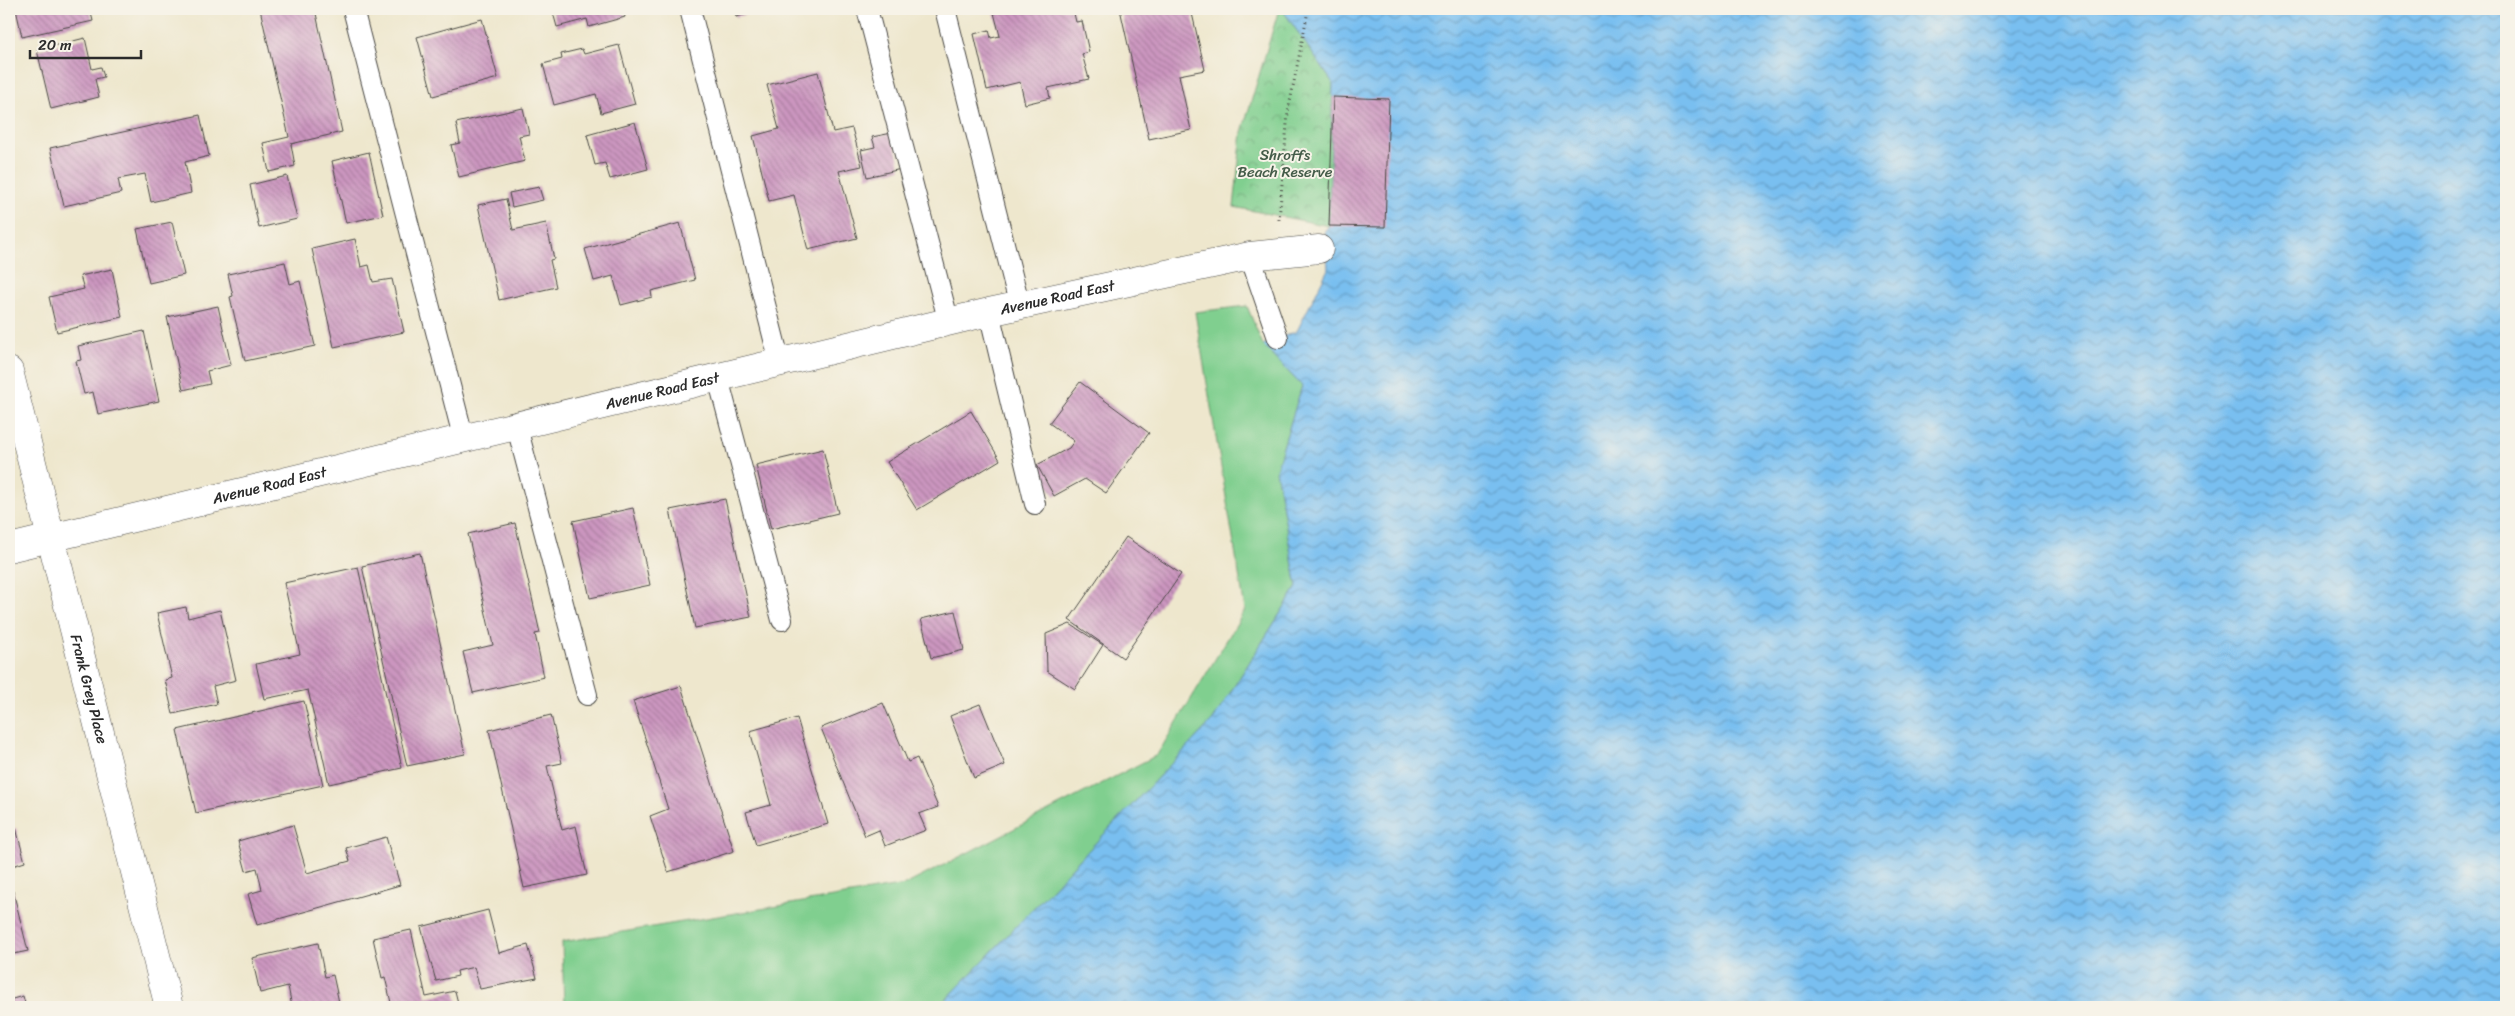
<svg xmlns="http://www.w3.org/2000/svg" width="2515" height="1016" font-family="Sriracha,sans-serif">
  <style>
    .grass { fill: #80cf8f; stroke: #567d5d }
    .park { fill: url(#park-crowns); stroke: #567d5d }
    .water { fill: url(#water-waves); stroke: #52758e }
    .building { fill: url(#building-back-hatch) }
    .lines { fill: none; stroke-linecap: round; stroke-linejoin: round }
    .lane-casing { stroke: #484743; stroke-width: 22 }
    .street-casing { stroke: #484743; stroke-width: 29 }
    .secondary-casing { stroke: #484743; stroke-width: 29 }
    .path { stroke: #484743; stroke-width: 3; stroke-dasharray: 1 4; stroke-linecap: butt }
    .lane { stroke: #fff; stroke-width: 20 }
    .street { stroke: #fff; stroke-width: 28 }
    .secondary { stroke: #fff; stroke-width: 28 }
    .labels { text-anchor: middle; dominant-baseline: central; stroke-width: 4; stroke-linejoin: round; paint-order: stroke }
    .park-label { font-size: 15px; fill: #445c49; stroke: #f7f3e8 }
    .street-label { font-size: 15px; fill: #2b2b2b; stroke: #f7f3e8 }
  </style>
  <defs>
    <pattern id="park-crowns" width="20" height="18" patternUnits="userSpaceOnUse" patternTransform="scale(1.25)"><rect width="20" height="18" fill="#80cf8f"/><path d="M2 6a3 3 0 1 1 6 0M12 15a3 3 0 1 1 6 0" fill="none" stroke="#69a875"/></pattern>
    <pattern id="water-waves" width="16" height="10" patternUnits="userSpaceOnUse" patternTransform="scale(1.25)"><rect width="16" height="10" fill="#79bff0"/><path d="M0 5q4-4 8 0t8 0" fill="none" stroke="#639bc3"/></pattern>
    <pattern id="building-back-hatch" width="6" height="6" patternUnits="userSpaceOnUse" patternTransform="scale(1.25)"><rect width="6" height="6" fill="#cc96c0"/><path d="M-1 5l2 2M0 0l6 6M5-1l2 2" fill="none" stroke="#a67b9c"/></pattern>
  </defs>
  <rect width="100%" height="100%" fill="#f7f3e8"/>
  <filter id="ink" filterUnits="userSpaceOnUse"><feTurbulence type="fractalNoise" baseFrequency=".02" numOctaves="2"/><feDisplacementMap in="SourceGraphic" scale="10" xChannelSelector="R" yChannelSelector="G"/><feConvolveMatrix kernelMatrix="1 2 1 2 8 2 1 2 1" color-interpolation-filters="sRGB"/></filter>
  <filter id="wash" filterUnits="userSpaceOnUse"><feTurbulence type="fractalNoise" baseFrequency=".0096" numOctaves="4" result="noise"/><feDisplacementMap in="SourceGraphic" scale="20" xChannelSelector="R" yChannelSelector="G"/><feGaussianBlur stdDeviation="1.12" result="paint"/><feColorMatrix in="noise" values="0 0 0 0 0 0 0 0 0 0 0 0 0 0 0 0 0 1.4 0 .05"/><feComposite in="paint" operator="in"/></filter>
  <g filter="url(#wash)">
    <rect width="100%" height="100%" fill="#eee7cd"/>
    <path class="grass" d="M 1247,306 L 1263,345 L 1302,386 L 1276,470 L 1297,587 L 1213,720 L 942,1004 L 934,1007 L 564,1007 L 562,942 L 905,885 L 1157,755 L 1245,610 L 1195,312 Z"/>
    <path class="park" d="M 1279,9 L 1282,9 L 1333,83 L 1329,226 L 1234,207 L 1242,132 Z"/>
    <path class="water" d="M 1282,9 L 2506,9 L 2506,1007 L 934,1007 L 942,1004 L 1213,720 L 1297,587 L 1276,470 L 1302,386 L 1263,345 L 1297,331 L 1328,269 L 1325,230 L 1329,226 L 1333,83 Z"/>
    <g id="blocks">
      <g class="building">
        <path d="M 16,9 L 90,9 L 93,21 L 22,37 Z"/>
        <path d="M 260,9 L 315,9 L 342,132 L 291,144 L 295,166 L 269,172 L 263,143 L 289,137 Z"/>
        <path d="M 552,9 L 623,9 L 625,17 L 589,27 L 587,19 L 557,27 Z"/>
        <path d="M 734,9 L 766,9 L 736,17 Z"/>
        <path d="M 993,9 L 1073,9 L 1076,22 L 1082,21 L 1089,52 L 1082,54 L 1089,79 L 1048,88 L 1050,98 L 1025,104 L 1020,82 L 987,90 L 974,34 L 989,30 L 991,38 L 1000,36 Z"/>
        <path d="M 1120,9 L 1191,9 L 1205,70 L 1179,75 L 1191,130 L 1149,139 Z"/>
        <path d="M 482,19 L 498,78 L 433,96 L 417,37 Z"/>
        <path d="M 85,38 L 92,69 L 101,67 L 104,77 L 95,79 L 99,97 L 51,109 L 37,50 Z"/>
        <path d="M 619,45 L 635,104 L 601,113 L 596,94 L 554,105 L 543,64 L 562,59 L 561,54 L 582,49 L 584,54 Z"/>
        <path d="M 818,72 L 833,132 L 852,128 L 862,166 L 839,171 L 857,238 L 808,250 L 794,195 L 769,201 L 753,136 L 779,129 L 767,85 Z"/>
        <path d="M 1333,97 L 1389,99 L 1385,227 L 1329,226 Z"/>
        <path d="M 523,108 L 529,134 L 519,136 L 525,161 L 459,177 L 451,145 L 460,143 L 456,123 Z"/>
        <path d="M 200,115 L 209,156 L 185,162 L 191,193 L 151,202 L 145,174 L 118,179 L 121,193 L 64,206 L 50,148 Z"/>
        <path d="M 635,122 L 648,169 L 610,179 L 605,163 L 595,165 L 587,135 Z"/>
        <path d="M 892,133 L 901,169 L 867,177 L 861,150 L 875,147 L 872,137 Z"/>
        <path d="M 369,152 L 383,215 L 346,223 L 332,161 Z"/>
        <path d="M 287,176 L 297,219 L 259,228 L 250,185 Z"/>
        <path d="M 539,187 L 543,200 L 512,207 L 509,193 Z"/>
        <path d="M 506,199 L 513,230 L 546,223 L 554,259 L 550,260 L 556,287 L 499,300 L 478,205 Z"/>
        <path d="M 172,222 L 184,275 L 149,283 L 137,229 Z"/>
        <path d="M 680,223 L 695,280 L 651,291 L 652,297 L 621,305 L 613,276 L 594,281 L 585,249 Z"/>
        <path d="M 355,239 L 361,267 L 369,265 L 373,282 L 392,279 L 404,332 L 334,347 L 312,249 Z"/>
        <path d="M 285,262 L 290,284 L 300,281 L 315,346 L 245,361 L 230,297 L 233,296 L 228,274 Z"/>
        <path d="M 112,269 L 122,317 L 57,332 L 49,297 L 84,289 L 80,276 Z"/>
        <path d="M 218,306 L 231,365 L 207,371 L 210,384 L 183,390 L 167,317 Z"/>
        <path d="M 144,331 L 159,401 L 98,414 L 93,392 L 84,394 L 76,361 L 81,360 L 78,346 Z"/>
        <path d="M 1080,382 L 1149,433 L 1106,493 L 1085,479 L 1054,496 L 1037,465 L 1069,448 L 1074,441 L 1049,423 Z"/>
        <path d="M 971,411 L 1000,460 L 917,510 L 887,462 Z"/>
        <path d="M 823,449 L 838,513 L 771,529 L 756,465 Z"/>
        <path d="M 725,499 L 751,617 L 695,628 L 670,510 Z"/>
        <path d="M 633,508 L 650,585 L 590,598 L 573,521 Z"/>
        <path d="M 515,523 L 540,633 L 535,634 L 544,677 L 473,693 L 463,652 L 493,645 L 468,534 Z"/>
        <path d="M 1126,537 L 1181,574 L 1123,658 L 1069,620 Z"/>
        <path d="M 420,553 L 465,754 L 407,766 L 362,566 Z"/>
        <path d="M 358,567 L 402,768 L 329,784 L 308,690 L 264,699 L 256,664 L 300,654 L 284,583 Z"/>
        <path d="M 186,607 L 188,618 L 220,610 L 236,680 L 213,686 L 217,704 L 173,714 L 165,680 L 172,678 L 157,613 Z"/>
        <path d="M 955,611 L 964,650 L 931,658 L 921,619 Z"/>
        <path d="M 1070,624 L 1103,645 L 1075,689 L 1047,671 L 1046,634 Z"/>
        <path d="M 681,686 L 734,851 L 668,872 L 650,816 L 668,809 L 633,701 Z"/>
        <path d="M 304,701 L 323,785 L 196,813 L 177,730 Z"/>
        <path d="M 883,703 L 908,762 L 917,758 L 938,807 L 919,814 L 926,830 L 885,846 L 879,830 L 865,836 L 821,728 Z"/>
        <path d="M 980,704 L 1005,765 L 974,778 L 950,716 Z"/>
        <path d="M 551,715 L 562,763 L 547,766 L 562,830 L 576,826 L 587,875 L 524,888 L 489,730 Z"/>
        <path d="M 797,718 L 828,824 L 756,845 L 746,812 L 771,805 L 750,731 Z"/>
        <path d="M 293,825 L 307,873 L 350,861 L 346,848 L 386,837 L 400,885 L 257,925 L 248,894 L 262,890 L 257,868 L 246,871 L 238,841 Z"/>
        <path d="M 16,828 L 25,862 L 9,867 L 9,830 Z"/>
        <path d="M 13,891 L 28,951 L 9,955 L 9,892 Z"/>
        <path d="M 488,910 L 499,953 L 528,945 L 537,978 L 480,989 L 474,967 L 457,971 L 458,976 L 436,981 L 421,927 Z"/>
        <path d="M 411,930 L 426,997 L 455,991 L 459,1007 L 392,1007 L 385,977 L 382,978 L 373,938 Z"/>
        <path d="M 318,943 L 325,977 L 333,975 L 340,1007 L 292,1007 L 288,986 L 260,993 L 252,958 Z"/>
        <path d="M 23,996 L 26,1007 L 9,1007 L 9,1000 Z"/>
      </g>
    </g>
  </g>
  <g filter="url(#ink)">
    <use href="#blocks" fill-opacity="0" stroke="#484743" stroke-width="1"/>
    <g class="lines">
      <defs>
        <g id="lane">
          <path d="M 353,9 L 464,440"/>
          <path d="M 690,9 L 780,363"/>
          <path d="M 867,9 L 949,323"/>
          <path d="M 945,9 L 1020,307"/>
          <path d="M 1250,256 L 1278,338"/>
          <path d="M 989,312 L 1035,504"/>
          <path d="M 718,378 L 782,620"/>
          <path d="M 517,427 L 587,695"/>
        </g>
        <g id="street">
          <path id="s1" d="M 9,548 L 989,312 L 1250,256 L 1319,249"/>
        </g>
        <g id="secondary">
          <path id="s2" d="M 9,371 L 169,1007"/>
        </g>
      </defs>
      <use href="#lane" class="lane-casing"/>
      <use href="#street" class="street-casing"/>
      <use href="#secondary" class="secondary-casing"/>
      <path class="path" d="M 1279,220 L 1288,112 L 1307,16"/>
      <use href="#lane" class="lane"/>
      <use href="#street" class="street"/>
      <use href="#secondary" class="secondary"/>
    </g>
  </g>
  <g class="labels">
    <g class="park-label">
      <text x="1285" y="155">Shroffs<tspan x="1285" dy="17">Beach Reserve</tspan></text>
    </g>
    <g class="street-label">
      <text stroke="none"><textPath href="#s1" startOffset="1078">Avenue Road East</textPath></text>
      <text stroke="none"><textPath href="#s1" startOffset="672">Avenue Road East</textPath></text>
      <text stroke="none"><textPath href="#s1" startOffset="268">Avenue Road East</textPath></text>
      <text stroke="none"><textPath href="#s2" startOffset="328">Frank Grey Place</textPath></text>
    </g>
  </g>
  <rect width="2515" height="1016" fill="none" stroke="#f7f3e8" stroke-width="30"/>
  <path d="M30 50v8h111v-8" fill="none" stroke="#2b2b2b" stroke-width="2.5"/>
  <text x="38" y="50" font-size="15" fill="#2b2b2b" stroke="#f7f3e8" stroke-width="4" paint-order="stroke">20 m</text>
</svg>
